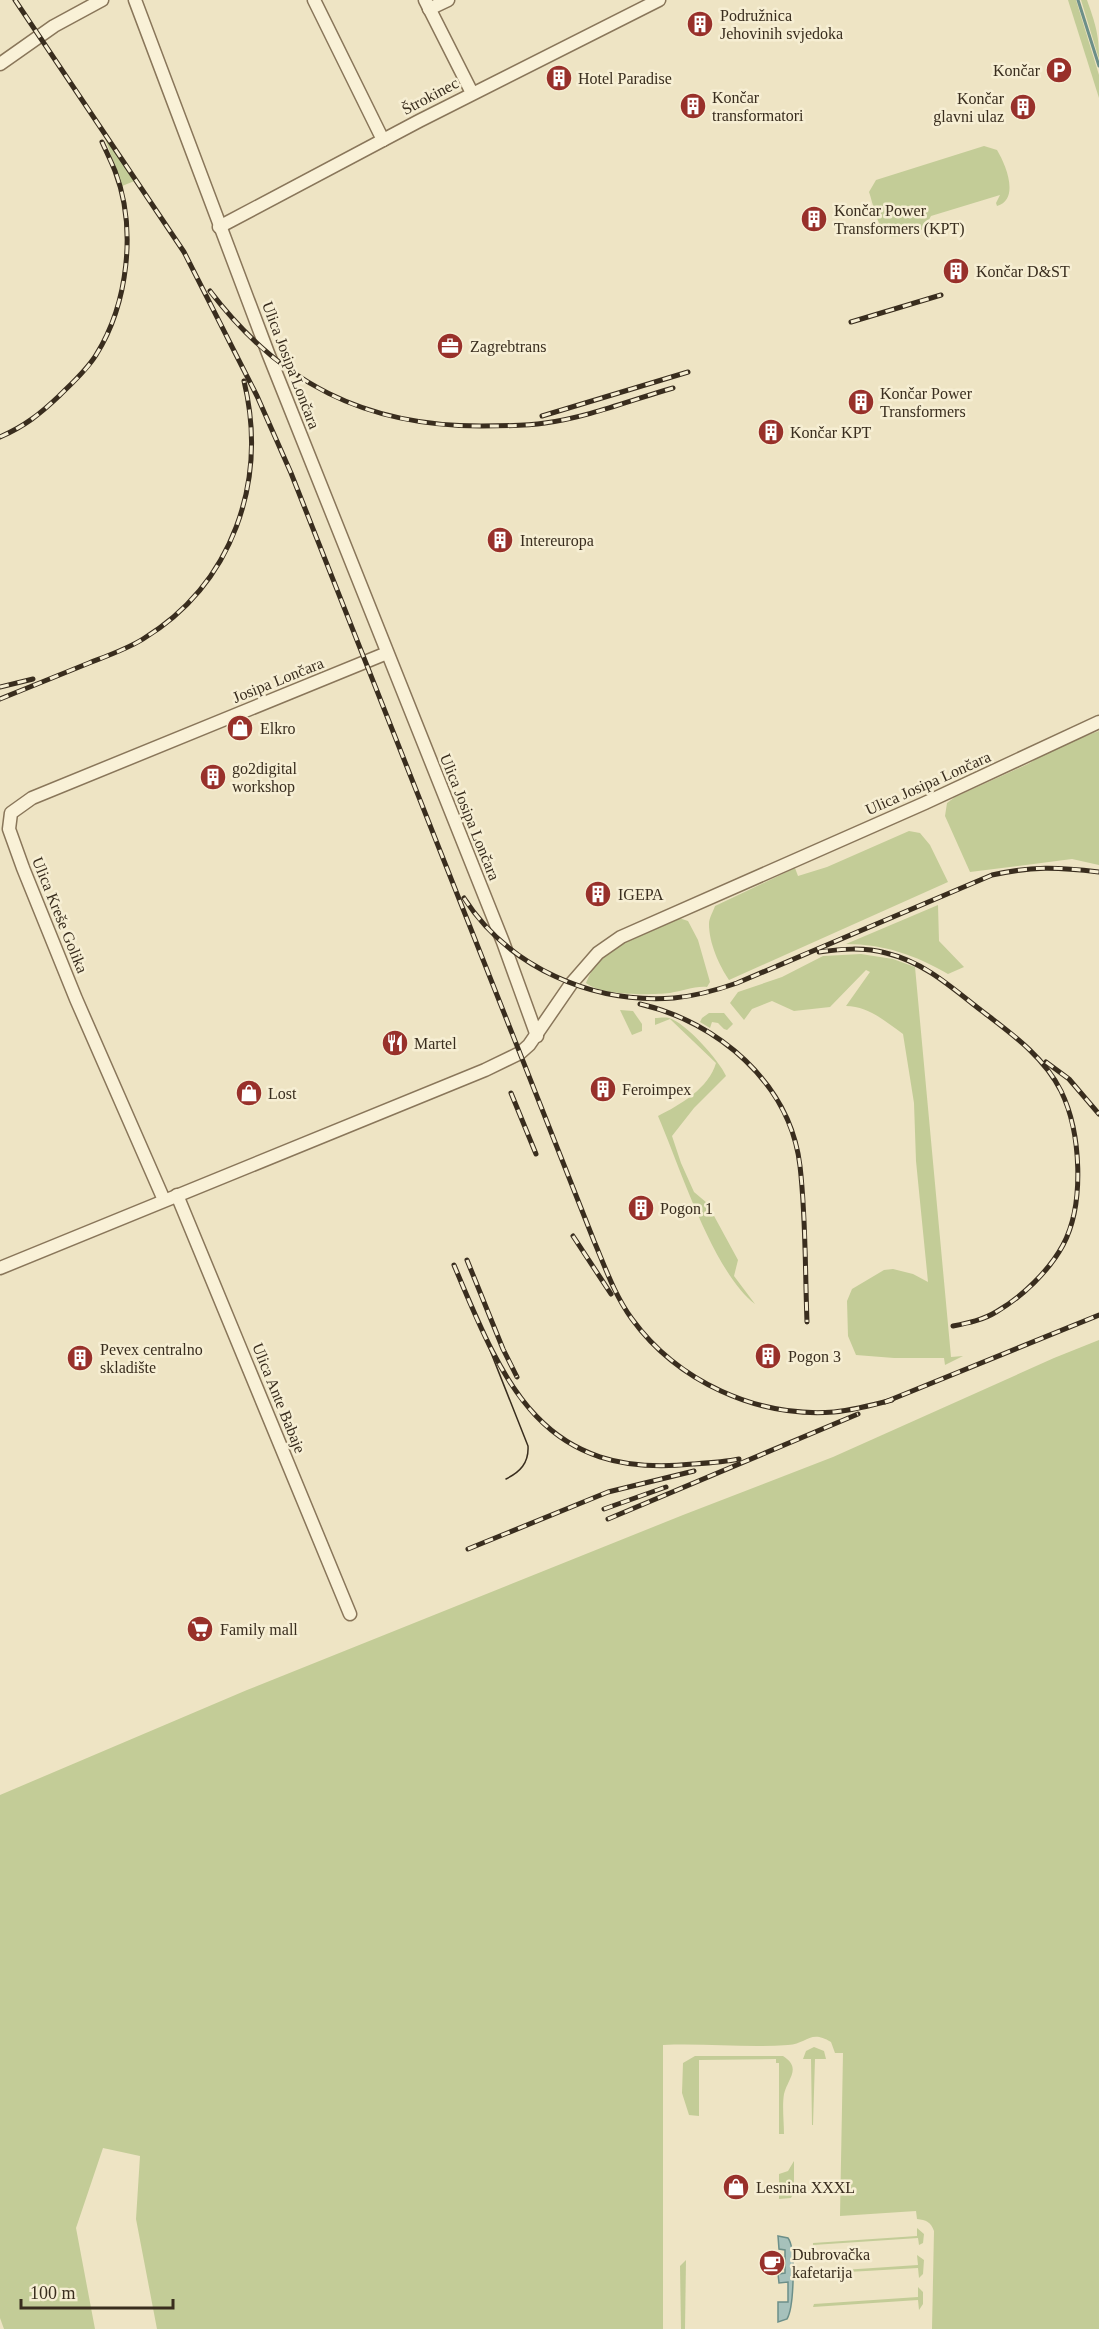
<svg xmlns="http://www.w3.org/2000/svg" width="1099" height="2329" font-family="'Times New Roman',serif">
  <style>
    .green { fill: #c3cc97 }
    .water { fill: #a6c1bb; stroke: #6c8f89; stroke-width: 1.5 }
    .lines { fill: none; stroke-linecap: round; stroke-linejoin: round }
    .stream { stroke: #6c8f89; stroke-width: 3 }
    .minor-casing { stroke: #89765a; stroke-width: 15 }
    .minor { stroke: #f9f1d7; stroke-width: 12 }
    .tram { stroke: #392d1e; stroke-width: 1.5 }
    .rail-casing { stroke: #392d1e; stroke-width: 5 }
    .rail { stroke: #f6eed3; stroke-width: 3; stroke-dasharray: 9; stroke-linecap: butt }
    .labels { text-anchor: middle; dominant-baseline: central; stroke-width: 5; stroke-linejoin: round; paint-order: stroke }
    .poi-label { font-size: 16px; fill: #392d1e; stroke: #f6eed3; text-anchor: start }
    .street-label { font-size: 16px; fill: #392d1e; stroke: #f6eed3 }
  </style>
  <rect width="100%" height="100%" fill="#eee4c4"/>
  <g class="green">
    <path d="M 1068,0 L 1076,0 L 1099,75 L 1099,98 Z"/>
    <path d="M 1081,0 L 1087,0 C 1095,23 1099,34 1099,59 Z"/>
    <path d="M 101,127 L 137,180 L 122,186 Z"/>
    <path d="M 984,146 L 997,150 C 1006,165 1020,199 997,206 L 996,203 L 1000,195 L 931,216 L 924,229 C 915,231 901,238 892,237 C 879,236 873,203 869,192 L 876,180 Z"/>
    <path d="M 1099,731 L 1099,865 L 1072,859 L 970,872 L 945,816 L 947,803 L 955,797 L 1028,764 L 1056,747 Z"/>
    <path d="M 909,831 L 920,833 L 930,845 L 948,882 L 729,980 C 719,965 709,943 709,924 C 709,918 713,912 715,906 L 795,868 L 798,876 L 827,867 Z"/>
    <path d="M 938,905 L 939,941 L 964,967 L 948,974 C 915,955 884,944 846,944 Z"/>
    <path d="M 679,918 L 688,921 L 698,940 L 710,982 L 707,987 C 694,986 683,991 670,993 C 650,995 602,996 586,983 C 601,944 643,932 679,918 Z"/>
    <path d="M 861,954 L 893,959 L 915,967 L 951,1357 L 963,1356 L 945,1365 L 944,1358 L 894,1358 L 856,1355 L 848,1336 L 847,1301 L 852,1289 L 884,1270 L 893,1269 L 913,1274 L 928,1282 L 916,1161 L 914,1103 L 903,1034 C 885,1021 868,1006 846,1006 L 870,972 L 866,970 L 830,1007 L 794,1011 L 772,1001 L 752,1009 L 744,1020 L 730,1003 L 738,992 L 782,977 L 823,956 Z"/>
    <path d="M 620,1010 L 633,1011 L 642,1024 L 642,1031 L 632,1035 Z"/>
    <path d="M 709,1013 L 724,1013 L 733,1024 L 727,1030 L 724,1029 L 718,1023 L 712,1022 L 710,1028 L 700,1022 L 702,1018 Z"/>
    <path d="M 655,1018 C 659,1018 665,1017 669,1018 C 686,1023 719,1060 726,1076 L 694,1108 L 672,1136 L 681,1163 L 694,1192 L 707,1203 L 738,1260 L 734,1276 L 755,1304 C 713,1272 680,1167 658,1116 C 680,1105 709,1088 716,1063 L 670,1019 L 655,1025 Z"/>
    <path d="M 1099,1340 L 1099,2329 L 932,2329 L 934,2231 C 931,2222 926,2220 917,2219 L 916,2211 L 840,2216 L 843,2053 L 835,2053 L 831,2042 C 810,2029 807,2044 788,2045 C 747,2048 704,2043 663,2045 L 663,2329 L 157,2329 L 136,2219 L 140,2156 L 103,2148 L 76,2228 L 95,2329 L 4,2329 L 0,2318 L 0,1795 L 247,1690 L 683,1515 L 833,1457 L 1054,1358 Z"/>
    <path d="M 814,2047 L 824,2051 L 826,2059 L 815,2059 L 813,2125 L 812,2125 L 811,2059 L 803,2059 L 806,2051 Z"/>
    <path d="M 695,2056 L 783,2056 C 802,2068 788,2078 784,2094 C 782,2106 784,2122 784,2134 L 779,2134 L 779,2063 L 776,2063 L 776,2059 L 699,2060 L 699,2116 L 689,2115 L 682,2093 L 683,2063 Z"/>
    <path d="M 794,2161 L 794,2192 L 791,2198 L 779,2199 L 779,2174 L 788,2171 Z"/>
    <path d="M 917,2228 L 924,2234 L 923,2243 L 919,2245 L 918,2238 L 813,2245 L 813,2243 L 917,2236 Z"/>
    <path d="M 917,2255 L 924,2260 L 923,2274 L 919,2278 L 918,2268 L 813,2274 L 813,2272 L 918,2265 Z"/>
    <path d="M 686,2260 L 685,2329 L 681,2329 L 680,2266 Z"/>
    <path d="M 918,2287 L 923,2292 L 923,2304 L 919,2310 L 918,2300 L 813,2307 L 814,2304 L 918,2297 Z"/>
  </g>
  <path class="water" d="M 778,2236 L 788,2238 C 796,2248 794,2307 787,2319 L 778,2322 L 778,2302 L 788,2302 L 788,2282 L 779,2283 L 778,2274 L 785,2273 L 785,2250 L 779,2249 Z"/>
  <g class="lines">
    <path class="stream" d="M 1078,0 L 1099,66"/>
    <defs>
      <g id="minor">
        <path d="M 135,0 L 268,353 L 503,942 L 537,1036"/>
        <path d="M 314,0 L 383,140"/>
        <path d="M 425,0 L 472,93"/>
        <path d="M 429,9 L 448,0"/>
        <path d="M 0,64 L 54,26 L 102,0"/>
        <path d="M 219,227 L 419,121 L 659,0"/>
        <path d="M 177,1195 L 350,1614"/>
        <path d="M 164,1200 L 76,999 L 23,868 L 9,829 L 11,813 L 32,798 L 387,653"/>
        <path d="M 0,1268 L 485,1070 L 520,1053 L 529,1045 L 571,984 L 598,953 L 621,937 L 925,803 L 1099,722"/>
      </g>
    </defs>
    <use href="#minor" class="minor-casing"/>
    <use href="#minor" class="minor"/>
    <path class="tram" d="M 484,1335 L 528,1446 C 529,1463 520,1472 506,1479"/>
    <defs>
      <g id="rail">
        <path d="M 15,0 L 184,252 L 257,396 L 291,473 L 594,1241 C 605,1267 615,1296 632,1319 C 677,1381 757,1418 834,1412 C 854,1410 873,1405 892,1400"/>
        <path d="M 210,291 C 281,384 365,426 481,426 C 503,426 524,426 545,423 C 589,417 631,400 673,388"/>
        <path d="M 851,322 L 941,295"/>
        <path d="M 542,416 L 688,372"/>
        <path d="M 0,437 C 25,426 40,414 59,396 C 72,383 86,371 96,355 C 128,304 137,228 115,171 C 111,161 106,151 102,142"/>
        <path d="M 0,687 L 33,679"/>
        <path d="M 0,699 C 30,687 59,675 89,663 C 107,656 127,649 143,639 C 233,584 268,481 244,381"/>
        <path d="M 464,898 C 509,968 593,1004 674,998 C 696,996 717,990 737,983 L 992,875 C 1033,866 1057,867 1099,872"/>
        <path d="M 819,952 C 841,949 864,947 886,953 C 923,962 949,985 978,1008 C 1009,1032 1043,1055 1061,1091 C 1081,1132 1085,1204 1063,1245 C 1049,1271 1022,1297 996,1312 C 983,1320 968,1323 953,1326"/>
        <path d="M 640,1004 C 718,1022 790,1083 800,1166 C 806,1218 805,1271 807,1322"/>
        <path d="M 1046,1062 L 1069,1079 L 1099,1114"/>
        <path d="M 511,1093 L 536,1154"/>
        <path d="M 573,1236 L 611,1294"/>
        <path d="M 467,1260 L 503,1349 L 517,1377"/>
        <path d="M 454,1265 C 504,1385 542,1480 693,1464 C 708,1463 724,1462 739,1459"/>
        <path d="M 885,1402 L 1099,1315"/>
        <path d="M 604,1509 L 666,1487"/>
        <path d="M 608,1519 L 858,1414"/>
        <path d="M 468,1549 L 608,1492 L 694,1471"/>
      </g>
    </defs>
    <use href="#rail" class="rail-casing"/>
    <use href="#rail" class="rail"/>
  </g>
  <defs>
    <symbol id="building-disc" viewBox="-11 -11 22 22"><circle r="9.5" fill="#98302a" stroke="#f6eed3"/><path d="M-4-6H4V6H1V3H-1V6H-4ZM-2.5-4.3h1.7v1.8h-1.7ZM.8-4.3h1.7v1.8H.8ZM-2.5-1h1.7V.8h-1.7ZM.8-1h1.7V.8H.8Z" fill="#fff"/></symbol>
    <symbol id="parking-disc" viewBox="-11 -11 22 22"><circle r="9.5" fill="#98302a" stroke="#f6eed3"/><path d="M-3.5-5.5H1a3.5 3.5 0 0 1 0 7H-1V5.5H-3.5ZM-1-3.4V-.6H.8a1.4 1.4 0 0 0 0-2.8Z" fill="#fff"/></symbol>
    <symbol id="office-disc" viewBox="-11 -11 22 22"><circle r="9.5" fill="#98302a" stroke="#f6eed3"/><path d="M-6-3h4V-5.5h4V-3h4V5H-6ZM-1-4.5V-3h2v-1.5ZM-6 0V1H6V0Z" fill="#fff"/></symbol>
    <symbol id="shop-disc" viewBox="-11 -11 22 22"><circle r="9.5" fill="#98302a" stroke="#f6eed3"/><path d="M-5-2.5h2.3a2.7 3.5 0 0 1 5.4 0H5L5.5 6h-11ZM-1.5-2.5h3a1.5 2.3 0 0 0-3 0Z" fill="#fff"/></symbol>
    <symbol id="restaurant-disc" viewBox="-11 -11 22 22"><circle r="9.5" fill="#98302a" stroke="#f6eed3"/><path d="M-5-6h1v4h1v-4h1v4h1v-4h1v5L-1.5 .5V6h-2V.5L-5-1ZM5-6V6H3V1.5H1.5Q1.5-4 5-6Z" fill="#fff"/></symbol>
    <symbol id="supermarket-disc" viewBox="-11 -11 22 22"><circle r="9.5" fill="#98302a" stroke="#f6eed3"/><path d="M-6-5.5h2.5l.6 2H6L4.5 2H-2.5L-4.4-4H-6ZM-1.5 3.2a1.3 1.3 0 1 0 .1 0ZM3 3.2a1.3 1.3 0 1 0 .1 0Z" fill="#fff"/></symbol>
    <symbol id="cafe-disc" viewBox="-11 -11 22 22"><circle r="9.5" fill="#98302a" stroke="#f6eed3"/><path d="M-5.5-4.5H6V0H3Q3 3.5 0 3.5H-2.5Q-5.5 3.5-5.5 0ZM3-3.2v2h1.7v-2ZM-6 4.5H4V6H-6Z" fill="#fff"/></symbol>
  </defs>
  <g fill-rule="evenodd">
    <use href="#building-disc" x="685" y="9" width="30" height="30"/>
    <use href="#parking-disc" x="1044" y="55" width="30" height="30"/>
    <use href="#building-disc" x="544" y="63" width="30" height="30"/>
    <use href="#building-disc" x="678" y="91" width="30" height="30"/>
    <use href="#building-disc" x="1008" y="92" width="30" height="30"/>
    <use href="#building-disc" x="799" y="204" width="30" height="30"/>
    <use href="#building-disc" x="941" y="256" width="30" height="30"/>
    <use href="#office-disc" x="435" y="331" width="30" height="30"/>
    <use href="#building-disc" x="846" y="387" width="30" height="30"/>
    <use href="#building-disc" x="756" y="417" width="30" height="30"/>
    <use href="#building-disc" x="485" y="525" width="30" height="30"/>
    <use href="#shop-disc" x="225" y="713" width="30" height="30"/>
    <use href="#building-disc" x="198" y="762" width="30" height="30"/>
    <use href="#building-disc" x="583" y="879" width="30" height="30"/>
    <use href="#restaurant-disc" x="380" y="1028" width="30" height="30"/>
    <use href="#building-disc" x="588" y="1074" width="30" height="30"/>
    <use href="#shop-disc" x="234" y="1078" width="30" height="30"/>
    <use href="#building-disc" x="626" y="1193" width="30" height="30"/>
    <use href="#building-disc" x="753" y="1341" width="30" height="30"/>
    <use href="#building-disc" x="65" y="1343" width="30" height="30"/>
    <use href="#supermarket-disc" x="185" y="1614" width="30" height="30"/>
    <use href="#shop-disc" x="721" y="2172" width="30" height="30"/>
    <use href="#cafe-disc" x="757" y="2248" width="30" height="30"/>
  </g>
  <g class="labels">
    <g class="poi-label">
      <text x="720" y="15">Podružnica<tspan x="720" dy="18">Jehovinih svjedoka</tspan></text>
      <text x="1040" y="70" text-anchor="end">Končar</text>
      <text x="578" y="78">Hotel Paradise</text>
      <text x="712" y="97">Končar<tspan x="712" dy="18">transformatori</tspan></text>
      <text x="1004" y="98" text-anchor="end">Končar<tspan x="1004" dy="18">glavni ulaz</tspan></text>
      <text x="834" y="210">Končar Power<tspan x="834" dy="18">Transformers (KPT)</tspan></text>
      <text x="976" y="271">Končar D&amp;ST</text>
      <text x="470" y="346">Zagrebtrans</text>
      <text x="880" y="393">Končar Power<tspan x="880" dy="18">Transformers</tspan></text>
      <text x="790" y="432">Končar KPT</text>
      <text x="520" y="540">Intereuropa</text>
      <text x="260" y="728">Elkro</text>
      <text x="232" y="768">go2digital<tspan x="232" dy="18">workshop</tspan></text>
      <text x="618" y="894">IGEPA</text>
      <text x="414" y="1043">Martel</text>
      <text x="622" y="1089">Feroimpex</text>
      <text x="268" y="1093">Lost</text>
      <text x="660" y="1208">Pogon 1</text>
      <text x="100" y="1349">Pevex centralno<tspan x="100" dy="18">skladište</tspan></text>
      <text x="788" y="1356">Pogon 3</text>
      <text x="220" y="1629">Family mall</text>
      <text x="756" y="2187">Lesnina XXXL</text>
      <text x="792" y="2254">Dubrovačka<tspan x="792" dy="18">kafetarija</tspan></text>
    </g>
    <g class="street-label">
      <text transform="translate(430 96) rotate(-28)">Štrokinec</text>
      <text transform="translate(291 365) rotate(69)">Ulica Josipa Lončara</text>
      <text transform="translate(278 680) rotate(-22)">Josipa Lončara</text>
      <text transform="translate(928 783) rotate(-24)">Ulica Josipa Lončara</text>
      <text transform="translate(470 817) rotate(68)">Ulica Josipa Lončara</text>
      <text transform="translate(60 915) rotate(68)">Ulica Kreše Golika</text>
      <text transform="translate(279 1398) rotate(68)">Ulica Ante Babaje</text>
    </g>
  </g>
  <path d="M21 2299v9h152v-9" fill="none" stroke="#392d1e" stroke-width="3"/>
  <text x="30" y="2299" font-size="18" fill="#392d1e" stroke="#f6eed3" stroke-width="4.5" paint-order="stroke">100 m</text>
</svg>
